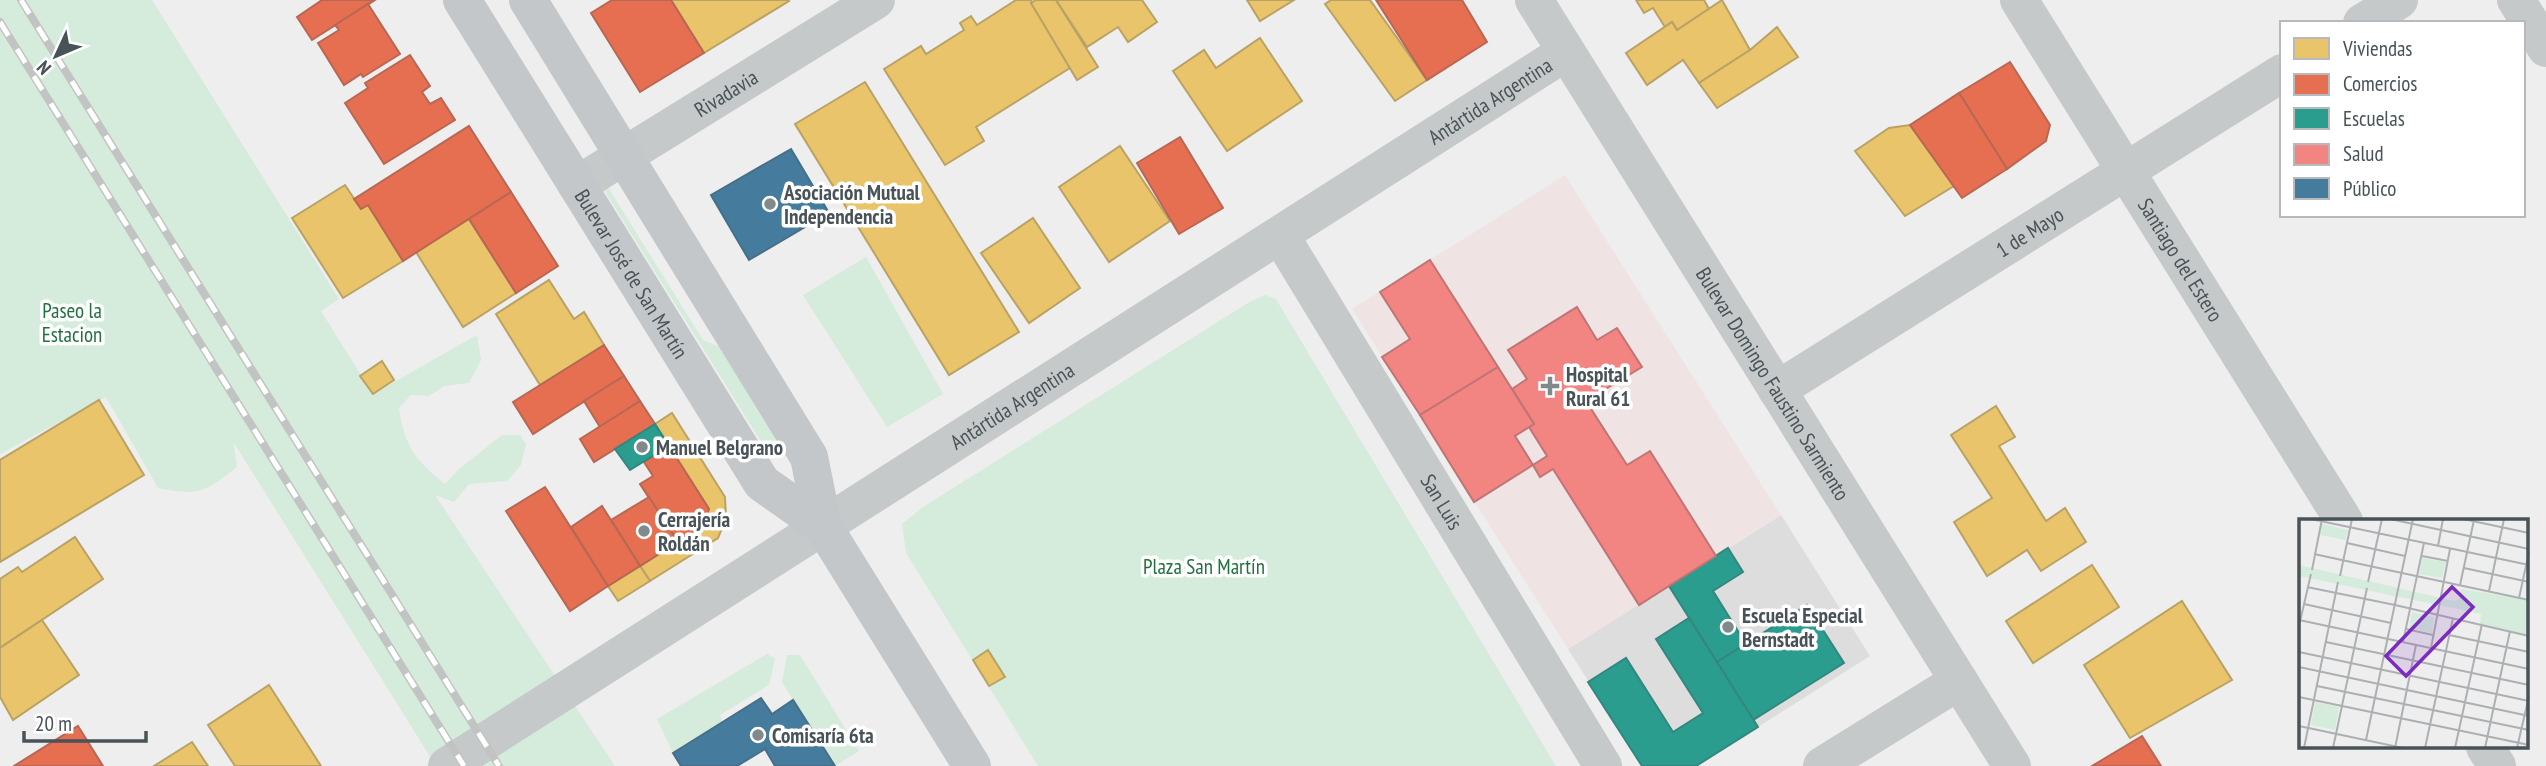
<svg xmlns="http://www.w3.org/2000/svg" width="2546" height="766" font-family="'PT Sans Narrow',sans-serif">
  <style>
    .education { fill: #ddd }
    .medical { fill: #f0e3e4 }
    .green { fill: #d5ebdb }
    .homes { fill: #e9c46a; stroke: #b9a265; stroke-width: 2 }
    .shops { fill: #e76f51; stroke: #b76753; stroke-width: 2 }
    .schools { fill: #2a9d8f; stroke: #33877e; stroke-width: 2 }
    .health { fill: #f28482; stroke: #bf7575; stroke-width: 2 }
    .public { fill: #457b9d; stroke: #466f88; stroke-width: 2 }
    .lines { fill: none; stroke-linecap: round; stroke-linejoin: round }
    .minor { stroke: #c6c9c9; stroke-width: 38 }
    .major { stroke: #c4c7c9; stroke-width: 38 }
    .rail-casing { stroke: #c2c4c4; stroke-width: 8 }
    .rail { stroke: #fff; stroke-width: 5; stroke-dasharray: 16; stroke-linecap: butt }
    .poi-dot { fill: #82898c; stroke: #fff; stroke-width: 2.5 }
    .labels { text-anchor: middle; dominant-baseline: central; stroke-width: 7; stroke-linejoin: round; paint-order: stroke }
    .street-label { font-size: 21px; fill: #485358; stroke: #fff }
    .poi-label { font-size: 21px; font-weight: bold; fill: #485358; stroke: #fff; text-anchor: start }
    .park-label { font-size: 21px; fill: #21713f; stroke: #fff }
    .inset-road { fill: none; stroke: #acb0b2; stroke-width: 2 }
    .view { fill: #7b2cbf; fill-opacity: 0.15; stroke: #7b2cbf; stroke-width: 3.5 }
    .inset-edge { fill: none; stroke: #485358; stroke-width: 3.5 }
  </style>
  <rect width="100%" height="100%" fill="#efeeee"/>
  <path class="education" d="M 1781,515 L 1870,656 L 1696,766 L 1642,766 L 1568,649 Z"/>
  <path class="medical" d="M 1565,175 L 1781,515 L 1568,649 L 1352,309 Z"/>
  <g class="green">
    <path d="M 0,0 L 152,0 L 339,299 L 321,311 L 373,394 L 477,335 L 481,360 L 469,383 L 444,386 L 429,396 L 411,395 L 399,408 C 405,448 415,459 445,484 L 459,469 L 502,435 L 520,435 L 526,444 L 521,465 L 507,481 L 469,484 L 454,502 L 435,495 L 615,766 L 436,766 L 234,443 L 237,467 C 204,493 199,496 158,488 L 106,397 L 0,454 Z"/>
    <path d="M 606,184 L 703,340 L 725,349 L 780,437 L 764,446 L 602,187 Z"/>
    <path d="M 866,257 L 943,394 L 887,427 L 803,295 Z"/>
    <path d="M 1265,295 L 1276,299 L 1556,766 L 1038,766 L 906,553 L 902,524 L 923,507 L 1251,301 Z"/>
    <path d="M 767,654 L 775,658 L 769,685 L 720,715 L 722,722 L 673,753 L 657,719 Z"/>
    <path d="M 787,655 L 800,655 L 859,751 L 835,766 L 782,682 Z"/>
  </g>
  <g class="homes">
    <path d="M 671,0 L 788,0 L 789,1 L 704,53 Z"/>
    <path d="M 1016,0 L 1031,0 L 1070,68 L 976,127 L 984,141 L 945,165 L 884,69 L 921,46 L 926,54 L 964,30 L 960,23 L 971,16 L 977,25 Z"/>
    <path d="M 1036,0 L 1056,0 L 1098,67 L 1077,80 L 1031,3 Z"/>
    <path d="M 1056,0 L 1142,0 L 1157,22 L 1128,42 L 1118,27 L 1087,47 Z"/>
    <path d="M 1247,0 L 1294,0 L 1260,21 Z"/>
    <path d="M 1331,0 L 1370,0 L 1427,80 L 1395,101 L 1325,4 Z"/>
    <path d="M 1636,0 L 1704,0 L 1709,9 L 1677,30 L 1672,22 L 1665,27 L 1653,8 L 1644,13 Z"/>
    <path d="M 1722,0 L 1750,50 L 1699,83 L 1683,60 L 1647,85 L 1626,53 L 1672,22 L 1677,30 Z"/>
    <path d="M 1777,27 L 1798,57 L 1717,108 L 1699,83 L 1750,50 Z"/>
    <path d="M 1260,38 L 1302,101 L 1227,151 L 1173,71 L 1204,50 L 1216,68 Z"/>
    <path d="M 865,82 L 1019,332 L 949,375 L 795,124 Z"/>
    <path d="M 1910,125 L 1954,186 L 1905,216 L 1855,151 L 1889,128 Z"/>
    <path d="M 1120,146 L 1170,221 L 1109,262 L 1059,187 Z"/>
    <path d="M 345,185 L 361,209 L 368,205 L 403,261 L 343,298 L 292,218 Z"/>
    <path d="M 1033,218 L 1080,288 L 1029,323 L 981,253 Z"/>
    <path d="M 469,219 L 516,293 L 463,327 L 416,252 Z"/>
    <path d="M 549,280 L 574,319 L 584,312 L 604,345 L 540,385 L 496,314 Z"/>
    <path d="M 382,361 L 394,380 L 373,394 L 360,376 Z"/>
    <path d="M 99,400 L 144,475 L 0,562 L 0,460 Z"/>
    <path d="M 1996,406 L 2015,437 L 1999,446 L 2046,521 L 2065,508 L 2086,542 L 2041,571 L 2027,550 L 1987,576 L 1954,522 L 1992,498 L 1951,435 Z"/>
    <path d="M 672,413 L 725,497 L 726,518 L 718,538 L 650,581 L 640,566 L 703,526 L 709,509 L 655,424 Z"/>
    <path d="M 75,537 L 103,579 L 0,648 L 0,579 L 18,567 L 22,572 Z"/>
    <path d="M 2092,565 L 2119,607 L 2033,663 L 2006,621 Z"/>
    <path d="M 640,566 L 650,581 L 618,601 L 608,586 Z"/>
    <path d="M 2182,601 L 2232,680 L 2130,738 L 2084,665 Z"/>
    <path d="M 42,620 L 79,675 L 13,720 L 0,697 L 0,648 Z"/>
    <path d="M 988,650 L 1005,677 L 989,686 L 973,660 Z"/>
    <path d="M 269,685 L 321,766 L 235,766 L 208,725 Z"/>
    <path d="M 192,742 L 208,766 L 154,766 Z"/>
  </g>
  <g class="shops">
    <path d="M 322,0 L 375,0 L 312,40 L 297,17 Z"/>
    <path d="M 612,0 L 671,0 L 704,53 L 640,92 L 591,13 Z"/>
    <path d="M 1376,0 L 1462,0 L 1487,42 L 1427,80 Z"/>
    <path d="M 368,4 L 400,54 L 363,77 L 361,74 L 344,85 L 318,43 L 339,30 L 335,25 Z"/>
    <path d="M 410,55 L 430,86 L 422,92 L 430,104 L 441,98 L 455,120 L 384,164 L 345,103 L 368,88 L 365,83 Z"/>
    <path d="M 2010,62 L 2050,125 L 2046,141 L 2007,169 L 1959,93 Z"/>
    <path d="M 1959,93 L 2007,169 L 1962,198 L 1910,125 Z"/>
    <path d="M 469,126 L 511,192 L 403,261 L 368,205 L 361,209 L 354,199 Z"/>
    <path d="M 1180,137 L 1223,208 L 1179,234 L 1137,163 Z"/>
    <path d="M 511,192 L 558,266 L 516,293 L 469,219 Z"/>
    <path d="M 604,345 L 624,376 L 533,434 L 513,402 Z"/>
    <path d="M 624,376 L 640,401 L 600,427 L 584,401 Z"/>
    <path d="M 640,401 L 655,424 L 594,462 L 580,439 Z"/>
    <path d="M 669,446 L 709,509 L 703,526 L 678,542 L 640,484 L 653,476 L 644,462 Z"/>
    <path d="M 545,487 L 608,586 L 570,611 L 506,511 Z"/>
    <path d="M 649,497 L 678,542 L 640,566 L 611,520 Z"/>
    <path d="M 602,506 L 640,566 L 608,586 L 571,527 Z"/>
    <path d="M 78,726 L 103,766 L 14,766 Z"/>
    <path d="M 2142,736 L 2161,766 L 2092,766 Z"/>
  </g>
  <g class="schools">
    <path d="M 655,424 L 669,446 L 630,470 L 615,449 Z"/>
    <path d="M 1728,548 L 1743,572 L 1713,591 L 1746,644 L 1717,662 L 1669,586 Z"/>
    <path d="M 1807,605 L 1844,663 L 1753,720 L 1717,662 Z"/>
    <path d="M 1689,618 L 1758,727 L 1696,766 L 1642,766 L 1588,682 L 1626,658 L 1673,732 L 1703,713 L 1656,639 Z"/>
  </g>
  <g class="health">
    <path d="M 1430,260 L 1498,367 L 1420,415 L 1382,357 L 1410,339 L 1380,292 Z"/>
    <path d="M 1577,307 L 1597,340 L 1617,328 L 1642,367 L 1586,401 L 1627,465 L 1650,451 L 1716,556 L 1639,605 L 1553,469 L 1540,477 L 1533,465 L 1547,456 L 1529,427 L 1534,424 L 1512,389 L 1527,379 L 1508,350 Z"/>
    <path d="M 1498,367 L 1534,424 L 1515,436 L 1533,465 L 1474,502 L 1420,415 Z"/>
  </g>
  <g class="public">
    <path d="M 791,149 L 829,213 L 749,260 L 711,195 Z"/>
    <path d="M 761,698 L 772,714 L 793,700 L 835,766 L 775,766 L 765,749 L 737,766 L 681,766 L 673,753 Z"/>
  </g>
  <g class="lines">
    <g class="minor">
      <path id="s1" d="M 1534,0 L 2012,766"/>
      <path id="s2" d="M 2019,0 L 2344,521"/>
      <path d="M 2516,0 L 2546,48"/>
      <path d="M 2362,23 L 2399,0"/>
      <path id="s3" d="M 577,185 L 876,0"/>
      <path id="s4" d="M 1280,235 L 1603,766"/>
      <path id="s5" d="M 1777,390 L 2282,73"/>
      <path d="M 2485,747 L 2497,766"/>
      <path id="s6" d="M 447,766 L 1566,52"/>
      <path d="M 1822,766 L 1959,681"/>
    </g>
    <g class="major">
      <path id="s7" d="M 462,0 L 762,483 L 823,526"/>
      <path d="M 528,0 L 809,457 L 823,526 L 972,766"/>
    </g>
    <defs>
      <g id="rail">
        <path d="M 21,0 L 499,766"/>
        <path d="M 0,22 L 464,766"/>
      </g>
    </defs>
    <use href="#rail" class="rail-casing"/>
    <use href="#rail" class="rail"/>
  </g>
  <g class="poi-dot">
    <circle cx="770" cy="204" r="7"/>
    <path d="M1546.5 375.5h7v7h7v7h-7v7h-7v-7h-7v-7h7z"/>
    <circle cx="642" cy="447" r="7"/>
    <circle cx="644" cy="531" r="7"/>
    <circle cx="1728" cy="627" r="7"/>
    <circle cx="758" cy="735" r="7"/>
  </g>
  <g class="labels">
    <g class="street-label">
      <text stroke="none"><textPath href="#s3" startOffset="175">Rivadavia</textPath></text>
      <text stroke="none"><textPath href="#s6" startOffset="1237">Antártida Argentina</textPath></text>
      <text stroke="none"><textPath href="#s5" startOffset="298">1 de Mayo</textPath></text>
      <text stroke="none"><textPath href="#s2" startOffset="306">Santiago del Estero</textPath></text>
      <text stroke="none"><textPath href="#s7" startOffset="322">Bulevar José de San Martín</textPath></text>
      <text stroke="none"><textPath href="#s1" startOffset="452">Bulevar Domingo Faustino Sarmiento</textPath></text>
      <text stroke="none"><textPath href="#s6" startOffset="670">Antártida Argentina</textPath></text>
      <text stroke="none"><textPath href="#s4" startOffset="312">San Luis</textPath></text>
    </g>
    <g class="poi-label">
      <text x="784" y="192">Asociación Mutual<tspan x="784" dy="24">Independencia</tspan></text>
      <text x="1566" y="374">Hospital<tspan x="1566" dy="24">Rural 61</tspan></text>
      <text x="656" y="447">Manuel Belgrano</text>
      <text x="658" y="519">Cerrajería<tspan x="658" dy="24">Roldán</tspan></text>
      <text x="1742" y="615">Escuela Especial<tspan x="1742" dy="24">Bernstadt</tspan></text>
      <text x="772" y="735">Comisaría 6ta</text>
    </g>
    <g class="park-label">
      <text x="72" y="310">Paseo la<tspan x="72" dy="24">Estacion</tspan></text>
      <text x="1204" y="566">Plaza San Martín</text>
    </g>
  </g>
  <g transform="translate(2299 519)">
    <rect width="229" height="229" fill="#efeeee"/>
    <path d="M 23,5 L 49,11 L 46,21 L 21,16 ZM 123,39 L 147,43 L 143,59 L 120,55 ZM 0,46 L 155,82 L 160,80 L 162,70 L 229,81 L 229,116 L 181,105 L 182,95 L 0,57 ZM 113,93 L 135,98 L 133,114 L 110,109 ZM 16,183 L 40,188 L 36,211 L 12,206 Z" fill="#d5ebdb"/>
    <path class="inset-road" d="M 12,0 L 230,46M 91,0 L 230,30M 164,0 L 230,14M 48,24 L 106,37M 139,27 L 144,0M 15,35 L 103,54M 123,37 L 149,42M 165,49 L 230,63M 13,51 L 23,0M 103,54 L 230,81M 41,57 L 53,0M 69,63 L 83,0M 161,66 L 175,1M 8,68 L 96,86M 190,72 L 205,0M 220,79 L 230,33M 5,85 L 92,104M 96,86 L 230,117M 0,101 L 230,150M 0,107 L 12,55M 107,110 L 134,116M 150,116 L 230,133M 27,123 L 230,166M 104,123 L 125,24M 132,129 L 151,30M 0,133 L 230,182M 0,148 L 230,197M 18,167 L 230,211M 0,178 L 230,226M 0,207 L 104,229M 67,221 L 114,0M 5,229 L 39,63M 34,229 L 68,69M 96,229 L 117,126M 126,229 L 154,99M 156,229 L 183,105M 186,229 L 211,112M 218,229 L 230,177"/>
    <path class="view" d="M 153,68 L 174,88 L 107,157 L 87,137 Z"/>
    <rect width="229" height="229" class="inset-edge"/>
  </g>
  <rect x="2280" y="21" width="245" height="196" fill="#ffffff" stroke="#b6babc" stroke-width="2"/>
  <rect x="2294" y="38" width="35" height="21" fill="#e9c46a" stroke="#b6babc" stroke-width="2"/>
  <text x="2343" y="56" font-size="21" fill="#485358">Viviendas</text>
  <rect x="2294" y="74" width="35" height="21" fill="#e76f51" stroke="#b6babc" stroke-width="2"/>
  <text x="2343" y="91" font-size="21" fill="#485358">Comercios</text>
  <rect x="2294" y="108" width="35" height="21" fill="#2a9d8f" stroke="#b6babc" stroke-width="2"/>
  <text x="2343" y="126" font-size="21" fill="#485358">Escuelas</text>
  <rect x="2294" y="144" width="35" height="21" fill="#f28482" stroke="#b6babc" stroke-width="2"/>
  <text x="2343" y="161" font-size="21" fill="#485358">Salud</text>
  <rect x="2294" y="178" width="35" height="21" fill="#457b9d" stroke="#b6babc" stroke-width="2"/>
  <text x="2343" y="196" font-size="21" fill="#485358">Público</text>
  <g transform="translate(56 56) rotate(226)" stroke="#ffffff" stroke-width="5" paint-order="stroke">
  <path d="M0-5L12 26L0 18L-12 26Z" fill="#485358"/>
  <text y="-10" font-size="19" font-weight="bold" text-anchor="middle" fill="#485358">N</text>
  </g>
  <path d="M24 731v10h122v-10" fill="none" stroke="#485358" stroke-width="3.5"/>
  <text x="35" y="731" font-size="21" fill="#485358" stroke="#ffffff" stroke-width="5" paint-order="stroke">20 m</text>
</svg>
